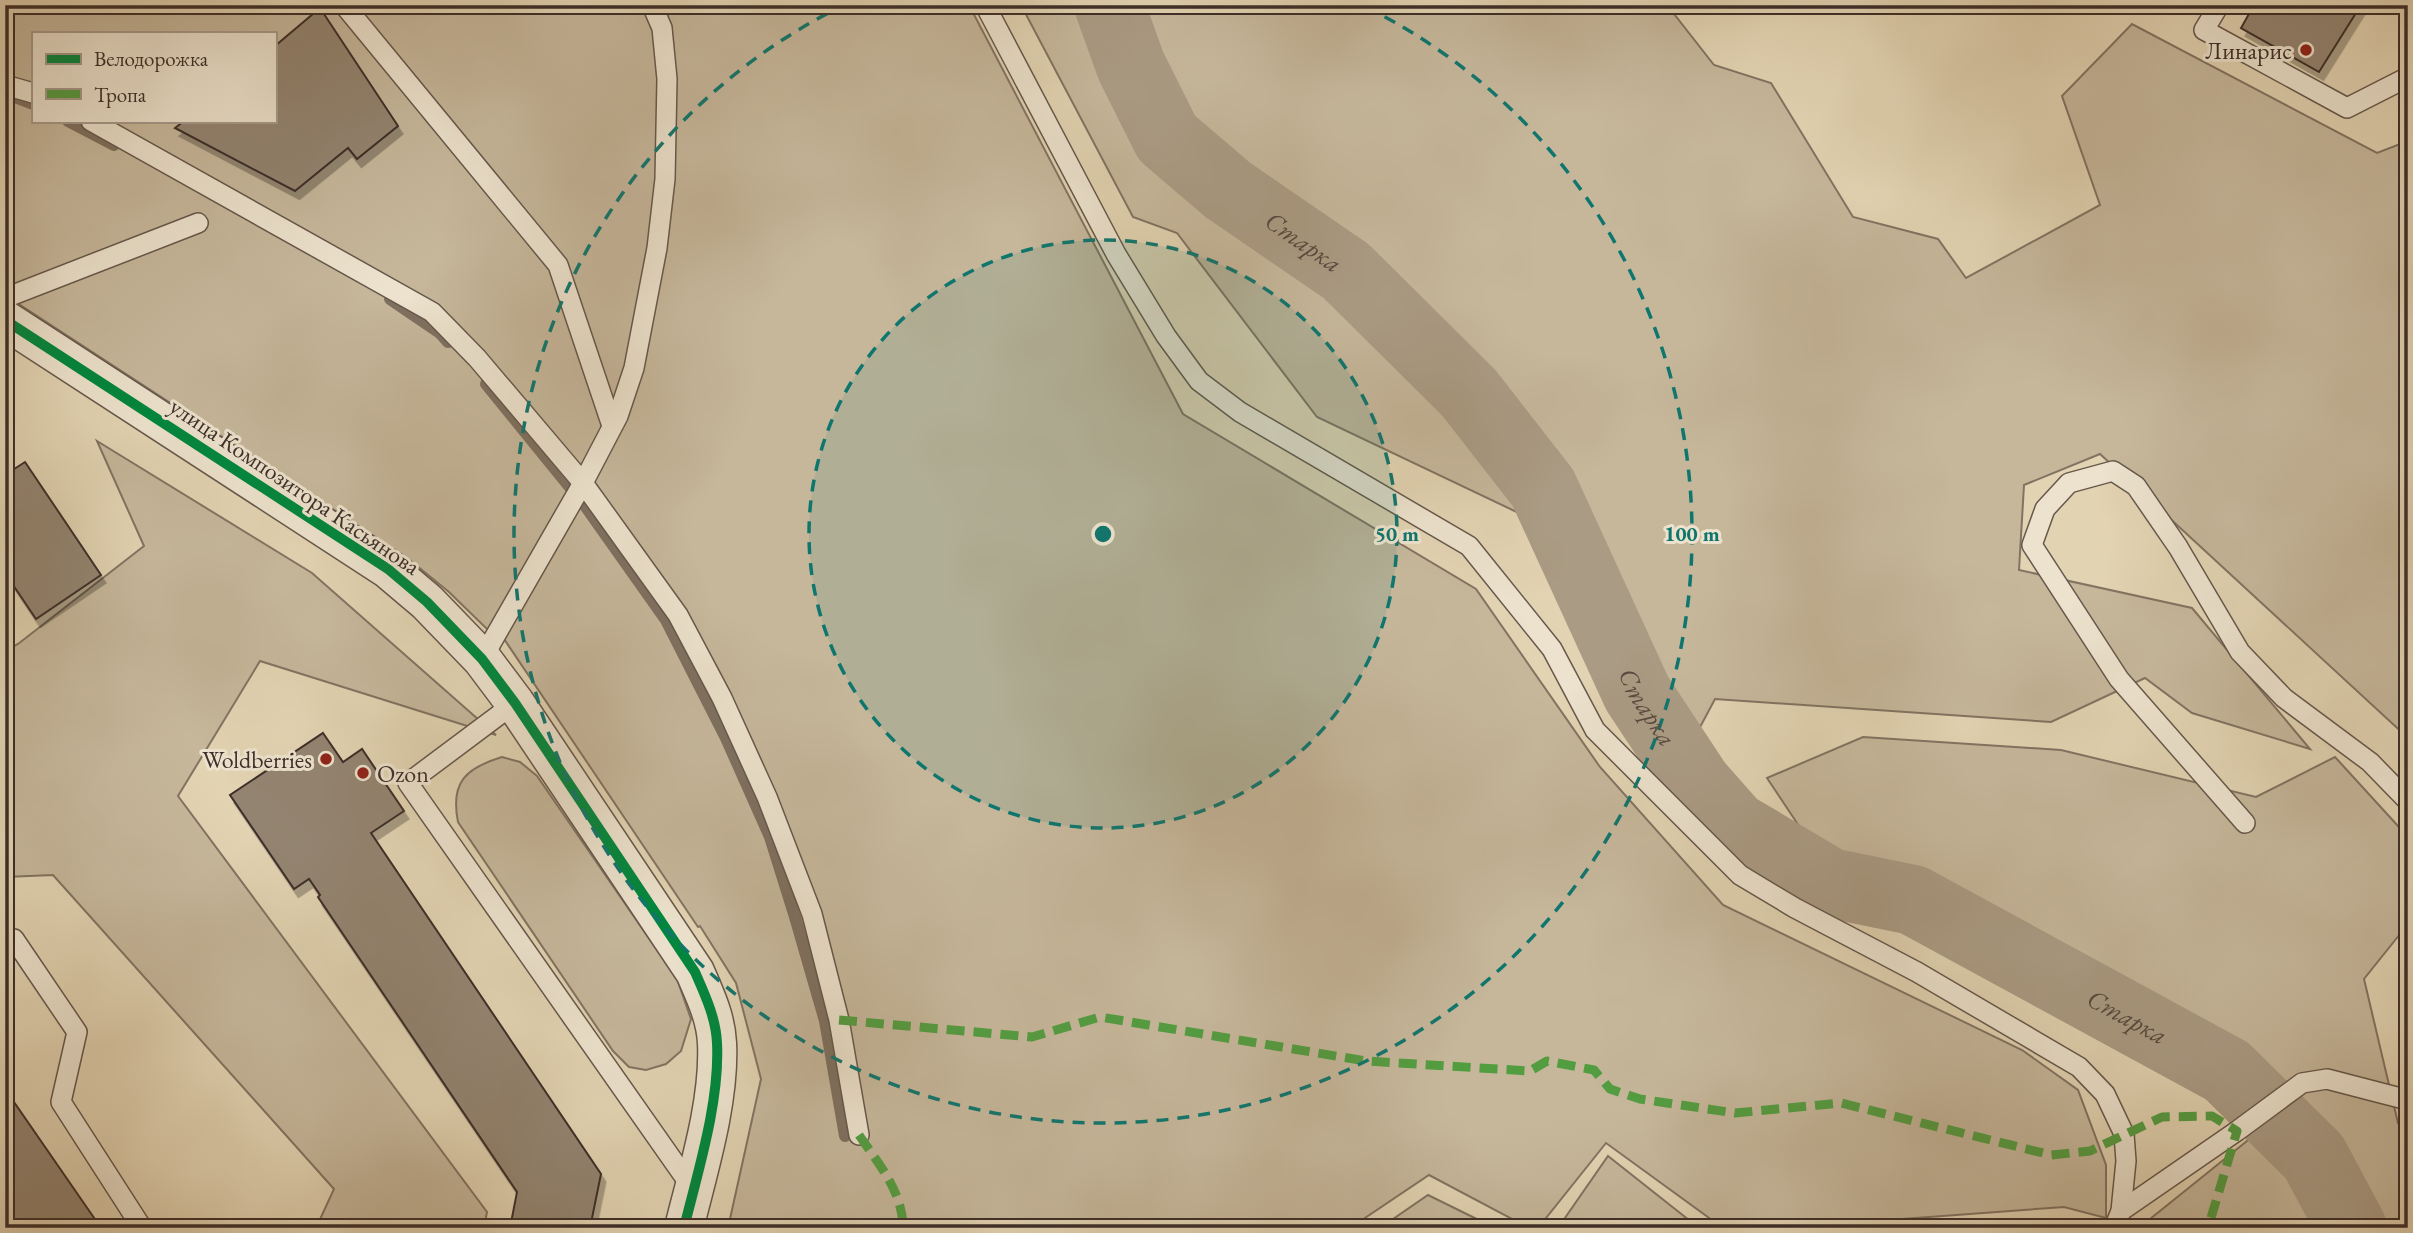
<svg xmlns="http://www.w3.org/2000/svg" width="2413" height="1233" font-family="'EB Garamond',serif">
  <style>
    .green { fill: #c6b79b; stroke: #827362; stroke-width: 2; fill-rule: evenodd }
    .lines { fill: none; stroke-linecap: round; stroke-linejoin: round }
    .stream { stroke: #7e7060; stroke-width: 12 }
    .river { stroke: #aa9b84; stroke-width: 70 }
    .building { fill: #938471; stroke: #3d2f2a; stroke-width: 2; filter: url(#shadow) }
    .service-casing { stroke: #66584c; stroke-width: 22 }
    .minor-casing { stroke: #66584c; stroke-width: 41 }
    .service { stroke: #ece2cd; stroke-width: 19 }
    .minor { stroke: #ece2cd; stroke-width: 38 }
    .quiet { stroke: #539d41; stroke-width: 9; stroke-dasharray: 18 9; stroke-linecap: butt }
    .cycleway-casing { stroke: #ece2cd; stroke-width: 15 }
    .cycleway { stroke: #00873e; stroke-width: 10 }
    .ring { fill: none; stroke: #0f766e; stroke-width: 3.5; stroke-dasharray: 12 9 }
    .poi-dot { fill: #8f2418; stroke: #ece2cd; stroke-width: 2.5 }
    .labels { text-anchor: middle; dominant-baseline: central; stroke-width: 6; stroke-linejoin: round; paint-order: stroke }
    .poi-label { font-size: 24px; fill: #3d2f2a; stroke: #ece2cd; text-anchor: end }
    .street-label { font-size: 24px; fill: #3d2f2a; stroke: #ece2cd }
    .water-label { font-size: 26px; font-style: italic; fill: #584a40; stroke: #ece2cd }
    .centre { fill: #0f766e; stroke: #ece2cd; stroke-width: 3.5 }
    .ring-label { font-size: 21px; text-anchor: middle; font-weight: bold; fill: #0f766e; stroke: #ece2cd; stroke-width: 6; stroke-linejoin: round; paint-order: stroke }
  </style>
  <defs>
    <filter id="shadow"><feDropShadow dx="4.5" dy="8" stdDeviation="0" flood-color="#0004"/></filter>
  </defs>
  <rect width="100%" height="100%" fill="#e2d3b2"/>
  <filter id="stains"><feTurbulence type="fractalNoise" baseFrequency=".00286" numOctaves="4"/><feColorMatrix values="0 0 0 0 .2 0 0 0 0 .09 0 0 0 0 .02 0 0 0 .5 -.17"/></filter>
  <radialGradient id="worn" r=".72"><stop offset=".6" stop-color="#630" stop-opacity="0"/><stop offset="1" stop-color="#630" stop-opacity=".3"/></radialGradient>
  <g class="green">
    <path d="M 5,5 L 969,5 L 1183,414 L 1476,589 L 1600,767 L 1723,905 L 2022,1050 L 2078,1090 L 2106,1165 L 2106,1218 L 2064,1207 L 1780,1228 L 1723,1228 L 1606,1143 L 1538,1228 L 1529,1228 L 1429,1175 L 1350,1228 L 728,1228 L 761,1079 L 736,983 L 700,926 L 698,927 L 502,636 L 491,625 L 488,630 L 449,592 L 406,557 L 5,295 ZM 33,33 L 275,33 L 275,121 L 33,121 Z"/>
    <path d="M 1021,5 L 1091,5 L 1153,139 L 1205,183 L 1207,152 L 1162,96 L 1134,5 L 1667,5 L 1714,65 L 1771,83 L 1853,217 L 1938,239 L 1966,278 L 2100,205 L 2062,96 L 2132,24 L 2377,153 L 2408,141 L 2408,738 L 2100,454 L 2024,485 L 2019,570 L 2192,608 L 2310,749 L 2192,713 L 2145,678 L 2051,722 L 1715,699 L 1690,746 L 1608,596 L 1523,515 L 1317,417 L 1177,233 L 1133,217 Z"/>
    <path d="M 97,441 L 312,573 L 496,735 L 260,661 L 178,796 L 487,1212 L 484,1228 L 316,1228 L 334,1189 L 53,875 L 5,877 L 5,651 L 18,644 L 144,546 Z"/>
    <path d="M 1863,737 L 2061,750 L 2256,797 L 2335,757 L 2408,837 L 2408,924 L 2364,979 L 2398,1123 L 2408,1138 L 2408,1228 L 2149,1228 L 2150,1219 L 2252,1137 L 2218,1102 L 2139,1038 L 1827,868 L 1767,778 Z"/>
    <path d="M 502,757 L 520,762 L 537,776 L 677,979 L 691,1019 L 681,1051 L 666,1064 L 646,1070 L 629,1067 L 613,1051 L 458,822 C 450,782 466,768 502,757 Z"/>
    <path d="M 1608,1156 L 1699,1228 L 1558,1228 Z"/>
    <path d="M 1428,1195 L 1495,1228 L 1380,1228 Z"/>
  </g>
  <g class="lines">
    <g class="stream">
      <path d="M 12,96 L 33,104"/>
      <path d="M 68,121 L 114,145"/>
      <path d="M 390,299 L 440,333 L 448,342"/>
      <path d="M 486,384 L 586,507 L 666,620 L 726,738 L 770,837 L 795,917 L 825,1021 L 845,1136"/>
    </g>
    <path class="river" id="s1" d="M 1109,5 L 1131,66 L 1167,138 L 1228,190 L 1346,271 L 1469,393 L 1543,488 L 1637,693 L 1697,784 L 1734,826 L 1830,883 L 1913,900 L 2227,1071 L 2314,1157 L 2352,1228"/>
  </g>
  <g class="building">
    <path d="M 2254,5 L 2361,5 L 2319,72 L 2241,28 Z"/>
    <path d="M 320,8 L 398,126 L 357,159 L 348,148 L 295,191 L 175,128 L 184,121 L 275,121 L 275,46 Z"/>
    <path d="M 25,462 L 101,575 L 36,619 L 5,573 L 5,475 Z"/>
    <path d="M 323,733 L 343,762 L 362,749 L 404,811 L 371,833 L 601,1174 L 590,1228 L 510,1228 L 517,1192 L 318,897 L 320,895 L 309,879 L 294,889 L 230,795 Z"/>
    <path d="M 5,1089 L 101,1228 L 5,1228 Z"/>
  </g>
  <g class="lines">
    <defs>
      <g id="service">
        <path d="M 344,5 L 558,265 L 612,426"/>
        <path d="M 985,5 L 1116,254 L 1166,336 L 1199,381 L 1240,412 L 1469,546 L 1552,649 L 1595,730 L 1740,875 L 1795,908 L 1917,972 L 2079,1067 L 2105,1094 L 2124,1134 L 2126,1161 L 2121,1211 L 2114,1228"/>
        <path d="M 2219,5 L 2204,30 L 2347,108 L 2408,77"/>
        <path d="M 5,85 L 33,93"/>
        <path d="M 91,121 L 432,312 L 477,358 L 583,483 L 678,615 L 722,698 L 767,797 L 812,914 L 839,1020 L 859,1135"/>
        <path d="M 5,298 L 198,223"/>
        <path d="M 482,659 L 583,483 L 618,416 L 634,368 L 657,248 L 665,179 L 667,79 L 662,28 L 652,5"/>
        <path d="M 515,703 L 408,783 L 693,1189"/>
        <path d="M 2245,823 L 2119,679 L 2032,545 L 2045,509 L 2069,483 L 2113,471 L 2136,486 L 2178,547 L 2240,652 L 2284,698 L 2370,762 L 2408,801"/>
        <path d="M 14,939 L 77,1032 L 61,1102 L 142,1228"/>
        <path d="M 2121,1211 L 2237,1131 L 2302,1083 L 2327,1079 L 2408,1100"/>
      </g>
      <path id="minor" d="M 5,320 L 388,569 L 427,602 L 482,659 L 515,703 L 695,972 C 705,995 716,1018 717,1043 C 720,1101 698,1171 684,1228"/>
    </defs>
    <use href="#service" class="service-casing"/>
    <use href="#minor" class="minor-casing"/>
    <use href="#service" class="service"/>
    <use href="#minor" class="minor"/>
    <g class="quiet">
      <path d="M 839,1020 L 1032,1037 L 1100,1017 L 1366,1061 L 1530,1071 L 1547,1061 L 1594,1070 L 1610,1089 L 1640,1099 L 1735,1113 L 1841,1103 L 2051,1155 L 2090,1151 L 2162,1117 L 2212,1116 L 2237,1131 L 2208,1228"/>
      <path d="M 859,1135 C 878,1163 903,1192 903,1228"/>
      <path d="M 954,1228 L 971,1227"/>
    </g>
    <defs>
      <path id="cycleway" d="M 5,320 L 388,569 L 427,602 L 482,659 L 515,703 L 695,972 C 705,995 716,1018 717,1043 C 720,1101 698,1171 684,1228"/>
    </defs>
    <use href="#cycleway" class="cycleway-casing"/>
    <use href="#cycleway" class="cycleway"/>
  </g>
  <circle cx="1103" cy="534" r="294" fill="#0f766e" fill-opacity=".12"/>
  <g class="ring">
    <circle cx="1103" cy="534" r="294"/>
    <path d="M1366 7A589 589 0 1 1 840 7"/>
  </g>
  <g class="poi-dot">
    <circle cx="2306" cy="50" r="7"/>
    <circle cx="326" cy="759" r="7"/>
    <circle cx="363" cy="773" r="7"/>
  </g>
  <g class="labels">
    <g class="poi-label">
      <text x="2292" y="50">Линарис</text>
      <text x="312" y="759">Woldberries</text>
      <text x="377" y="773" text-anchor="start">Ozon</text>
    </g>
    <g class="street-label">
      <text transform="translate(295 486) rotate(34)">улица Композитора Касьянова</text>
    </g>
    <g class="water-label">
      <text stroke="none"><textPath href="#s1" startOffset="317">Старка</textPath></text>
      <text stroke="none"><textPath href="#s1" startOffset="905">Старка</textPath></text>
      <text stroke="none"><textPath href="#s1" startOffset="1493">Старка</textPath></text>
    </g>
  </g>
  <circle cx="1103" cy="534" r="10" class="centre"/>
  <g class="ring-label">
    <text x="1397" y="541">50 m</text>
    <text x="1692" y="541">100 m</text>
  </g>
  <rect width="2413" height="1233" fill="none" stroke="#e2d3b2" stroke-width="28"/>
  <rect x="7" y="7" width="2399" height="1219" fill="none" stroke="#3d2f2a" stroke-width="3.5"/>
  <rect x="14" y="14" width="2385" height="1205" fill="none" stroke="#3d2f2a" stroke-width="2"/>
  <rect x="32" y="32" width="245" height="91" fill="#ece2cd" stroke="#a69a8c" stroke-width="2"/>
  <rect x="46" y="54" width="35" height="10" fill="#00873e" stroke="#a69a8c" stroke-width="2"/>
  <text x="94" y="66" font-size="21" fill="#3d2f2a">Велодорожка</text>
  <rect x="46" y="89" width="35" height="10" fill="#539d41" stroke="#a69a8c" stroke-width="2"/>
  <text x="94" y="102" font-size="21" fill="#3d2f2a">Тропа</text>
  <rect width="100%" height="100%" filter="url(#stains)"/>
  <rect width="100%" height="100%" fill="url(#worn)"/>
</svg>
